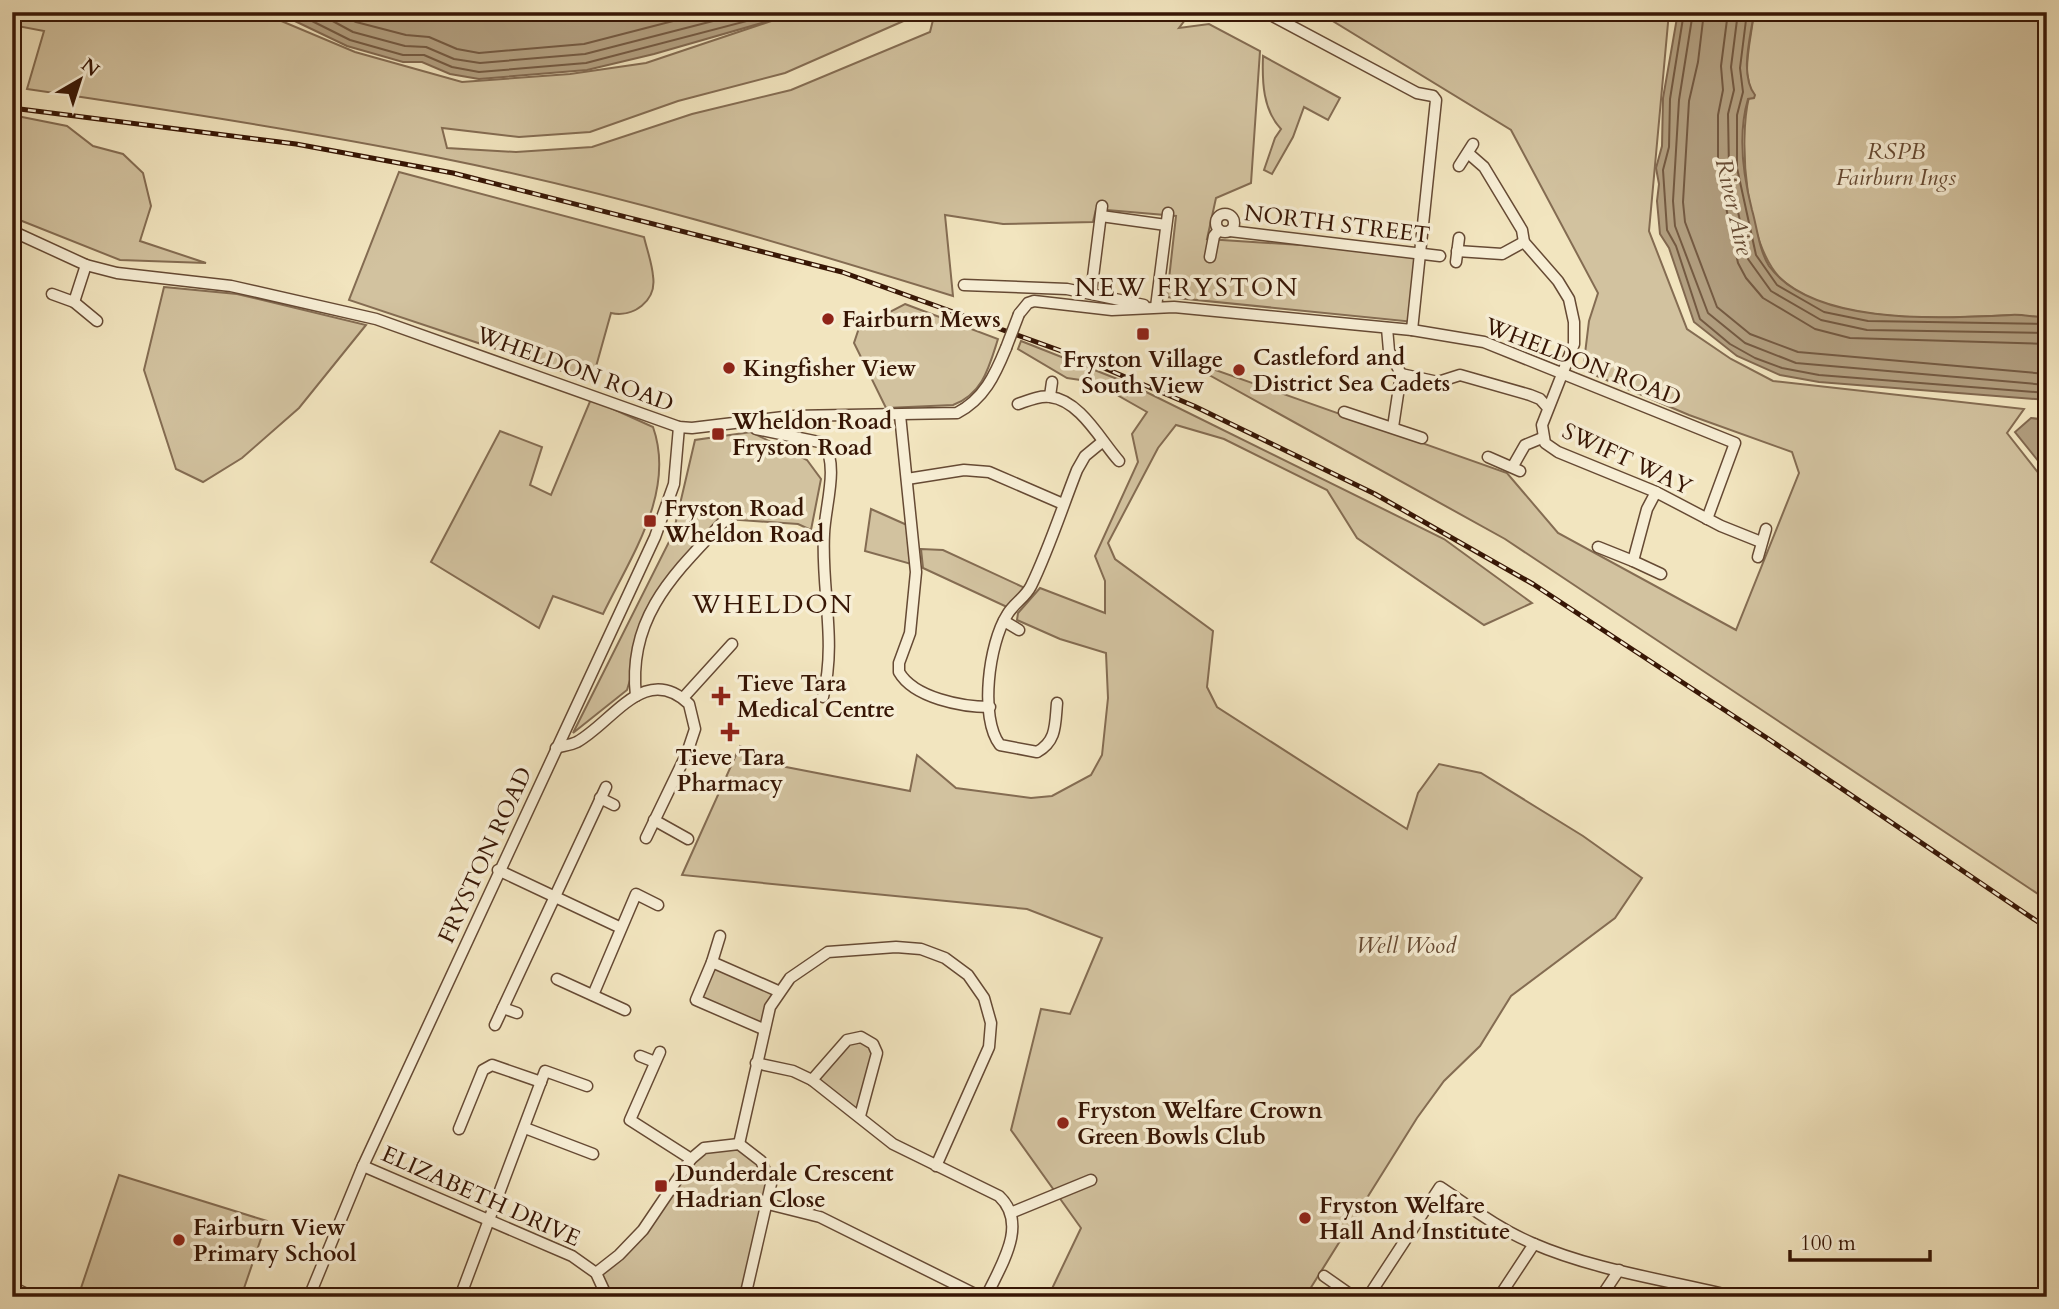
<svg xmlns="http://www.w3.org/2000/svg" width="2059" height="1309" font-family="Cardo,serif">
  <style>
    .green { fill: #d2c29f; stroke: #846c52; stroke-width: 2 }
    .water { fill: #b29f80; stroke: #81684f; stroke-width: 2 }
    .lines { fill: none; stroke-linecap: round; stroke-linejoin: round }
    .shore { stroke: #745a42; stroke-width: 2 }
    .minor-casing { stroke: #664a34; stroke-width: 13 }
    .minor { stroke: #f7eed5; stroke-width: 10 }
    .rail-casing { stroke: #371605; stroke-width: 5 }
    .rail { stroke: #f7eed5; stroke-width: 2.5; stroke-dasharray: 8; stroke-linecap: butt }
    .minor-bridge-casing { stroke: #664a34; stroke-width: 13; stroke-linecap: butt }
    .minor-bridge { stroke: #f7eed5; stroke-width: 10 }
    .poi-dot { fill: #8f2418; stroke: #f7eed5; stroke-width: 2.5 }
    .labels { text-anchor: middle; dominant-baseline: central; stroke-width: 7; stroke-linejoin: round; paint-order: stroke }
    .park-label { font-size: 23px; font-style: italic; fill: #664a33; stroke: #f7eed5 }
    .street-label { font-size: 23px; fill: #371605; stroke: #f7eed5 }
    .poi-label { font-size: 23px; font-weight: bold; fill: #371605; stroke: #f7eed5; text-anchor: start }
    .water-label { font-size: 24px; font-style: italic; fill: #684d36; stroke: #f7eed5 }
    .quarter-label { font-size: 26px; letter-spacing: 2px; fill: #371605; stroke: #f7eed5 }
  </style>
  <rect width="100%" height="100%" fill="#f2e5bf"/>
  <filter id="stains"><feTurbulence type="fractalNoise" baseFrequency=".00286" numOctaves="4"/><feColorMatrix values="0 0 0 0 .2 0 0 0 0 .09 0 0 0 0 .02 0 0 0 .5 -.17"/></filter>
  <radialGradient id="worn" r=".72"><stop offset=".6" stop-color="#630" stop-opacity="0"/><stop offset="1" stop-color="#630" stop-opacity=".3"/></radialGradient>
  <g class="green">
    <path d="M 12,12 L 260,12 L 355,52 L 462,82 L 570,74 L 646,63 L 798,12 L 924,12 L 785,73 L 678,101 L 590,132 L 519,137 L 442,128 L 447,148 L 516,152 L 592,147 L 692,114 L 791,90 L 930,32 L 935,12 L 1191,12 L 1179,28 L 1209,24 L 1260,51 L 1251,183 L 1216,198 L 1207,239 L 1423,253 L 1414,322 L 1167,297 L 1176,216 L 1096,209 L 1093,222 L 1003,224 L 945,215 L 953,296 C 782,243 611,192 436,157 C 300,130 164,109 27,89 L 44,31 L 12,25 Z"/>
    <path d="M 1318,12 L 1669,12 L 1649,231 L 1687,329 L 1731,359 L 1773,381 L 2024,409 L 2007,433 L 2047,484 L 2047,900 L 1505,539 L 1173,355 L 1507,473 L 1558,533 L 1736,630 L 1799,473 L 1792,452 L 1689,415 L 1583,370 L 1589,321 L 1598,293 L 1511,130 Z"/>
    <path d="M 1754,12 L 2047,12 L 2047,317 C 2035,318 2024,315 2011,315 C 1948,318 1830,326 1781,279 C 1746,244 1738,142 1749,97 C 1752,88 1747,79 1747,70 C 1747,51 1752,31 1754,12 Z"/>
    <path d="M 1263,56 L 1340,98 L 1328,120 L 1304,107 L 1293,137 L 1272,174 L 1264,170 L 1275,138 L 1281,129 C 1263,110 1262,82 1263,56 Z"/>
    <path d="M 12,115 L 67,126 L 93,146 L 123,154 L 143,173 L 151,206 L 140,241 L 206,263 L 120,260 L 12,217 Z"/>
    <path d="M 399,172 L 644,237 C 647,250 652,263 653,276 C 657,301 633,318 611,313 L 592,381 L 349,300 Z"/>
    <path d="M 164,287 L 237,294 L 366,325 L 299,408 L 242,458 L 203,482 L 176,469 L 144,370 Z"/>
    <path d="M 905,304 L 998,339 C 989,367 983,394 953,405 L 886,408 L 854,343 L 859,328 Z"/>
    <path d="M 1021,341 L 1130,384 L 1444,539 L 1532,603 L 1484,625 L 1357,538 L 1327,490 L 1224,439 L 1176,425 L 1158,448 L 1108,543 L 1115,559 L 1213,631 L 1207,687 L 1217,707 L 1407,829 L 1418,793 L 1439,764 L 1481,773 L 1583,836 L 1642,878 L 1615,918 L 1511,996 L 1480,1046 L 1444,1081 L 1417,1118 L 1305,1297 L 1048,1297 L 1081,1228 L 1011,1130 L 1041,1009 L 1070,1014 L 1102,938 L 1027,909 L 682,875 L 740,746 L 786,767 L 910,791 L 917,755 L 956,788 L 1031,798 L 1052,796 L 1091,775 L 1102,755 L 1108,698 L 1106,653 L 1060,639 L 1017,620 L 1018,613 L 1040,588 L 1105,613 L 1105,581 L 1095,556 L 1138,462 L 1132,434 L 1147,412 L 1094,382 L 1067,378 L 1018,349 Z"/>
    <path d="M 591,399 L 653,427 C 676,492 631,556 603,614 L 553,596 L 539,628 L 431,562 L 500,431 L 542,447 L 530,485 L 551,495 Z"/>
    <path d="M 751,432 L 807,460 L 821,479 L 811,530 L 798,524 L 726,519 L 652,606 L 627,690 L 573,733 L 673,534 L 695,440 Z"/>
    <path d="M 871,509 L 907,525 L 911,564 L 865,551 Z"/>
    <path d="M 921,549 L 943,550 L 1025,588 L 1007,607 L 923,568 Z"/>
    <path d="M 712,962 L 778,991 L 763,1029 L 696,1000 Z"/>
    <path d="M 861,1037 L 877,1053 L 860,1116 L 812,1080 L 847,1040 Z"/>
    <path d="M 739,1144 L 768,1173 L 745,1297 L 607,1297 L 596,1273 L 619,1255 L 704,1148 Z"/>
    <path d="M 119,1175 L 267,1221 L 241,1297 L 78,1297 Z"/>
  </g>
  <g class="water">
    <path d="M 276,12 L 800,12 L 654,54 L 587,70 L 479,79 L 450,74 L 422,62 L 403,62 L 347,46 Z"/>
    <path d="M 1678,12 L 1754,12 C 1751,36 1739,74 1755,95 L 1754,98 L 1748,99 C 1738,133 1743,175 1752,210 C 1757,227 1759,250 1769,266 C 1814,327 1943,318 2011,315 C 2024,314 2035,318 2047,317 L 2047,400 L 1819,382 L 1780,375 L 1737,356 L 1694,322 L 1669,248 L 1660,234 L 1657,201 L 1659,184 L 1656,168 L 1662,146 L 1663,98 Z"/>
    <path d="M 2031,418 L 2047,420 L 2047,472 L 2015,432 Z"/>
  </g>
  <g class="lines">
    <g class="shore">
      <path d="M 294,12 L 350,40 L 403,55 L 424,55 L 452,67 L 479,72 L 586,63 L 781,12"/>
      <path d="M 316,12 L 353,32 L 405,46 L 426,47 L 454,59 L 480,63 L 585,54 L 748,12"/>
      <path d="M 335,12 L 356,22 L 406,35 L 429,37 L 457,49 L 479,53 L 584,44 L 708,12"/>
      <path d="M 1684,12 L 1670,99 L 1669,147 L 1663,170 L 1667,230 L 1676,246 L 1700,319 L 1730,344 L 1755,358 L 1782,368 L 1819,375 L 2047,393"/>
      <path d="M 1693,12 L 1679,100 L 1673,201 L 1675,226 L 1708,313 L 1745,343 L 1796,363 L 2047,385"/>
      <path d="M 1704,12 L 1698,62 L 1689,101 L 1683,202 L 1685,222 L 1717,307 L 1750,334 L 1798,352 L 2047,374"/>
      <path d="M 1728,12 L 1721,66 L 1723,90 L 1718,115 L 1718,170 L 1738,263 L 1746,278 L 1763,298 L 1815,329 L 1850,338 L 2047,344"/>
      <path d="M 1738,12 L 1731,67 L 1734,90 L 1728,114 L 1729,169 L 1748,259 L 1771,291 L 1821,320 L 1867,330 L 2047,333"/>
      <path d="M 1747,12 L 1740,68 L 1743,92 L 1737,115 L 1737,168 L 1756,255 L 1777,285 L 1824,312 L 1868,321 L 2047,324"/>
    </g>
    <defs>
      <g id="minor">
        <path d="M 1468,153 L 1484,167 L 1522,230 L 1524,242 L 1558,281 L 1569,299 L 1574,322 L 1574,344 L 1542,425 L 1545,443 L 1558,452 L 1656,492 L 1721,526 L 1761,542"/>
        <path d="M 1459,166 L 1473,144"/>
        <circle cx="1225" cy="223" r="9"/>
        <path d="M 1101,216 L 1166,225"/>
        <path d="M 12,231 L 86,265 L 117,273 L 231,286 L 376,319 L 679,427 L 692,428 L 792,416 L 957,413 C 984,399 995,375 1006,348"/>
        <path d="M 1230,231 L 1440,256"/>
        <path d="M 1457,251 L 1502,254 L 1524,242"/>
        <path d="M 1210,257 L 1214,236 L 1219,230"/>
        <path d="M 1456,262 L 1459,238"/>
        <path d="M 964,285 L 1067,289 L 1144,305"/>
        <path d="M 1091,293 L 1102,206"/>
        <path d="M 52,294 L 74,302 L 97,321"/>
        <path d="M 74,302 L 86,265"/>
        <path d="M 1156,307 L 1168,213"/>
        <path d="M 1019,314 L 1028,303 L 1034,301 L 1112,310 L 1174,307 L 1412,330 L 1436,100 L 1433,96 L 1417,93 L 1267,13"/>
        <path d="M 1387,328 L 1389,351 L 1401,374 L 1393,427"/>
        <path d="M 1412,330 L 1484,342 L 1735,443 L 1707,519"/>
        <path d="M 1401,374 L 1438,382 L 1460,375 L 1530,395 L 1540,399 L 1548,408"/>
        <path d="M 1050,396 L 1052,382"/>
        <path d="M 1018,404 C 1027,401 1040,395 1050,397 C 1080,400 1101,441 1119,461"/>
        <path d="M 1344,412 L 1422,438"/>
        <path d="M 900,415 L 916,572 L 910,633 L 899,663 L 899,672 C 914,698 962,707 990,707"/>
        <path d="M 749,420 L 756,429 L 824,443 C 839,467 825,506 824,534 C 821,589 837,641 823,697"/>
        <path d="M 1488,457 L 1520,471"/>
        <path d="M 1513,466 L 1525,445 L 1542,438"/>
        <path d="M 907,479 L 964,470 L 989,472 L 1063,504"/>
        <path d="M 1656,492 L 1647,509 L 1633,561 L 1661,574"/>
        <path d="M 1598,547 L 1633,561"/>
        <path d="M 1758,557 L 1766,529"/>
        <path d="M 1004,621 L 1019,630"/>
        <path d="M 636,696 C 627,616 676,572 726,519"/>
        <path d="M 683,698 L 732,644"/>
        <path d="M 1057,703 C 1055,724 1057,741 1037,752 L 1000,745 C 979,718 989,643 1007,615 C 1013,604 1025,598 1031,586 C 1049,549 1062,508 1077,470 L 1085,456 L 1102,442"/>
        <path d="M 556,748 C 562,746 571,745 577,742 C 613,722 645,662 689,704 L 695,729 L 687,753 L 646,838"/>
        <path d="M 600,798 L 614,805"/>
        <path d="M 654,820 L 688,839"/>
        <path d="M 498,870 L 619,927"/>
        <path d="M 712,962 L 720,936"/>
        <path d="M 557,979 L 625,1010"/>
        <path d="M 593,995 L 636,894 L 658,905"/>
        <path d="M 503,1008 L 517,1013"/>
        <path d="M 495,1025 L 606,787"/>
        <path d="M 763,1029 L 696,1000 L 712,962 L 778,991"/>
        <path d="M 660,1052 L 630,1120 L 691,1159"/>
        <path d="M 640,1056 L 655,1062"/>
        <path d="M 756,1063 L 793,1071 L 812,1080 L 893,1144 L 999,1196 C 1029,1224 1001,1265 986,1297"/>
        <path d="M 812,1080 L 847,1040 L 861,1037 L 873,1044 L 877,1053 L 860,1116"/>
        <path d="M 525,1128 L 593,1154"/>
        <path d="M 459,1129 L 483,1070 L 492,1065 L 541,1082"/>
        <path d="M 739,1144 L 770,1007 L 790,978 L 828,952 L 896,947 L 921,949 L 945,958 L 968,975 L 984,998 L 991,1023 L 989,1047 L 936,1166"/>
        <path d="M 363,1166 L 572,1256 L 596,1273 L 607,1297"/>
        <path d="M 768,1204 L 820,1217 L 981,1297"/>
        <path d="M 1013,1212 L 1091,1180"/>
        <path d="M 596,1273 L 619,1255 L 643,1230 L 691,1159 L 704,1148 L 739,1144 L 761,1161 L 771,1184 L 745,1297"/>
        <path d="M 1324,1276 L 1354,1297"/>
        <path d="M 12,1287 L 33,1297"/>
        <path d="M 309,1297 L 363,1166 L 655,537 L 674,484 L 679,427"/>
        <path d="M 460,1297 L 545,1071 L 587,1086"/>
        <path d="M 1368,1297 L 1440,1187 C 1470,1207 1499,1229 1532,1243 C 1596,1271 1669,1280 1736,1297"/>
        <path d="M 1499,1297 L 1534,1244"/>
        <path d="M 1601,1297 L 1619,1270"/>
      </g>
    </defs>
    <use href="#minor" class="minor-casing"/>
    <use href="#minor" class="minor"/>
    <defs>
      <path id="rail" d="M 12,108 L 296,144 L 453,173 L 842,272 L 1078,357 L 1194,406 L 1375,494 L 1533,584 L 1770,740 L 2047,928"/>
    </defs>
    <use href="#rail" class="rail-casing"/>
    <use href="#rail" class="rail"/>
    <defs>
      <path id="minor-bridge" d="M 1006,348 L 1019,314"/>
    </defs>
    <use href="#minor-bridge" class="minor-bridge-casing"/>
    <use href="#minor-bridge" class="minor-bridge"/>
  </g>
  <g class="poi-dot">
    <circle cx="828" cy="319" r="7"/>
    <rect x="1136" y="327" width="14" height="14" rx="3.5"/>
    <circle cx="729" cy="368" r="7"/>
    <circle cx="1239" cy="370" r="7"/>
    <rect x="711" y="427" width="14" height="14" rx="3.5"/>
    <rect x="643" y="514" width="14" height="14" rx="3.5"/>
    <path d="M717.5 685.5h7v7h7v7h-7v7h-7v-7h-7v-7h7z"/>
    <path d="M726.5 721.5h7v7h7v7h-7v7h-7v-7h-7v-7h7z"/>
    <circle cx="1063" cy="1123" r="7"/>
    <rect x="654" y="1179" width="14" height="14" rx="3.5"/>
    <circle cx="1305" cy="1218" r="7"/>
    <circle cx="179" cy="1240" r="7"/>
  </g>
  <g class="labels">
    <g class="park-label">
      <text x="1896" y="151">RSPB<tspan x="1896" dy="26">Fairburn Ings</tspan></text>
      <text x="1406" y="945">Well Wood</text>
    </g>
    <g class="street-label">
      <text transform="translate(1337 224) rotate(7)">NORTH STREET</text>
      <text transform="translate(1583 362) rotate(21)">WHELDON ROAD</text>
      <text transform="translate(575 369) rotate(20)">WHELDON ROAD</text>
      <text transform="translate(1627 459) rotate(25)">SWIFT WAY</text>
      <text transform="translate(485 855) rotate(-65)">FRYSTON ROAD</text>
      <text transform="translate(481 1196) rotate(24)">ELIZABETH DRIVE</text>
    </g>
    <g class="poi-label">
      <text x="842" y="319">Fairburn Mews</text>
      <text x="1253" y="357">Castleford and<tspan x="1253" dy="26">District Sea Cadets</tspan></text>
      <text x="1143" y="359" text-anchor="middle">Fryston Village<tspan x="1143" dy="26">South View</tspan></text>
      <text x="743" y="368">Kingfisher View</text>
      <text x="732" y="421">Wheldon Road<tspan x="732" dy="26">Fryston Road</tspan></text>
      <text x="664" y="508">Fryston Road<tspan x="664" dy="26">Wheldon Road</tspan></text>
      <text x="737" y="683">Tieve Tara<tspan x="737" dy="26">Medical Centre</tspan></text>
      <text x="730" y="757" text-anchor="middle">Tieve Tara<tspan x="730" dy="26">Pharmacy</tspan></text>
      <text x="1077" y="1110">Fryston Welfare Crown<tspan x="1077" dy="26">Green Bowls Club</tspan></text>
      <text x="675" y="1173">Dunderdale Crescent<tspan x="675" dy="26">Hadrian Close</tspan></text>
      <text x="1319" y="1205">Fryston Welfare<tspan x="1319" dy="26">Hall And Institute</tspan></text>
      <text x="193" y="1227">Fairburn View<tspan x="193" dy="26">Primary School</tspan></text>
    </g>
    <g class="water-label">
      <text transform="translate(1734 207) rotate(77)">River Aire</text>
    </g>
    <g class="quarter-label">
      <text x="1187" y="287">NEW FRYSTON</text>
      <text x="773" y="604">WHELDON</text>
    </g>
  </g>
  <rect width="2059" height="1309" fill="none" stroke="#f2e5bf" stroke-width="42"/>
  <rect x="14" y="14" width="2031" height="1281" fill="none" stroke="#371605" stroke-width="3.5"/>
  <rect x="21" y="21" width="2017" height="1267" fill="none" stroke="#371605" stroke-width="2"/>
  <g transform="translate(80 80) rotate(39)" stroke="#f7eed5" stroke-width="5" paint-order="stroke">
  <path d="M0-5L12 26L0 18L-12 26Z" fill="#371605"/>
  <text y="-10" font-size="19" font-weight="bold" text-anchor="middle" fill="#371605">N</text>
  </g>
  <path d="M1790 1250v10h140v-10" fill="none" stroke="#371605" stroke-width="3.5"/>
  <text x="1800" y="1250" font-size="21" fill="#371605" stroke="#f7eed5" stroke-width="5" paint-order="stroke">100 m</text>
  <rect width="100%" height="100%" filter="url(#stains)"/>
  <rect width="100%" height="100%" fill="url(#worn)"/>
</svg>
